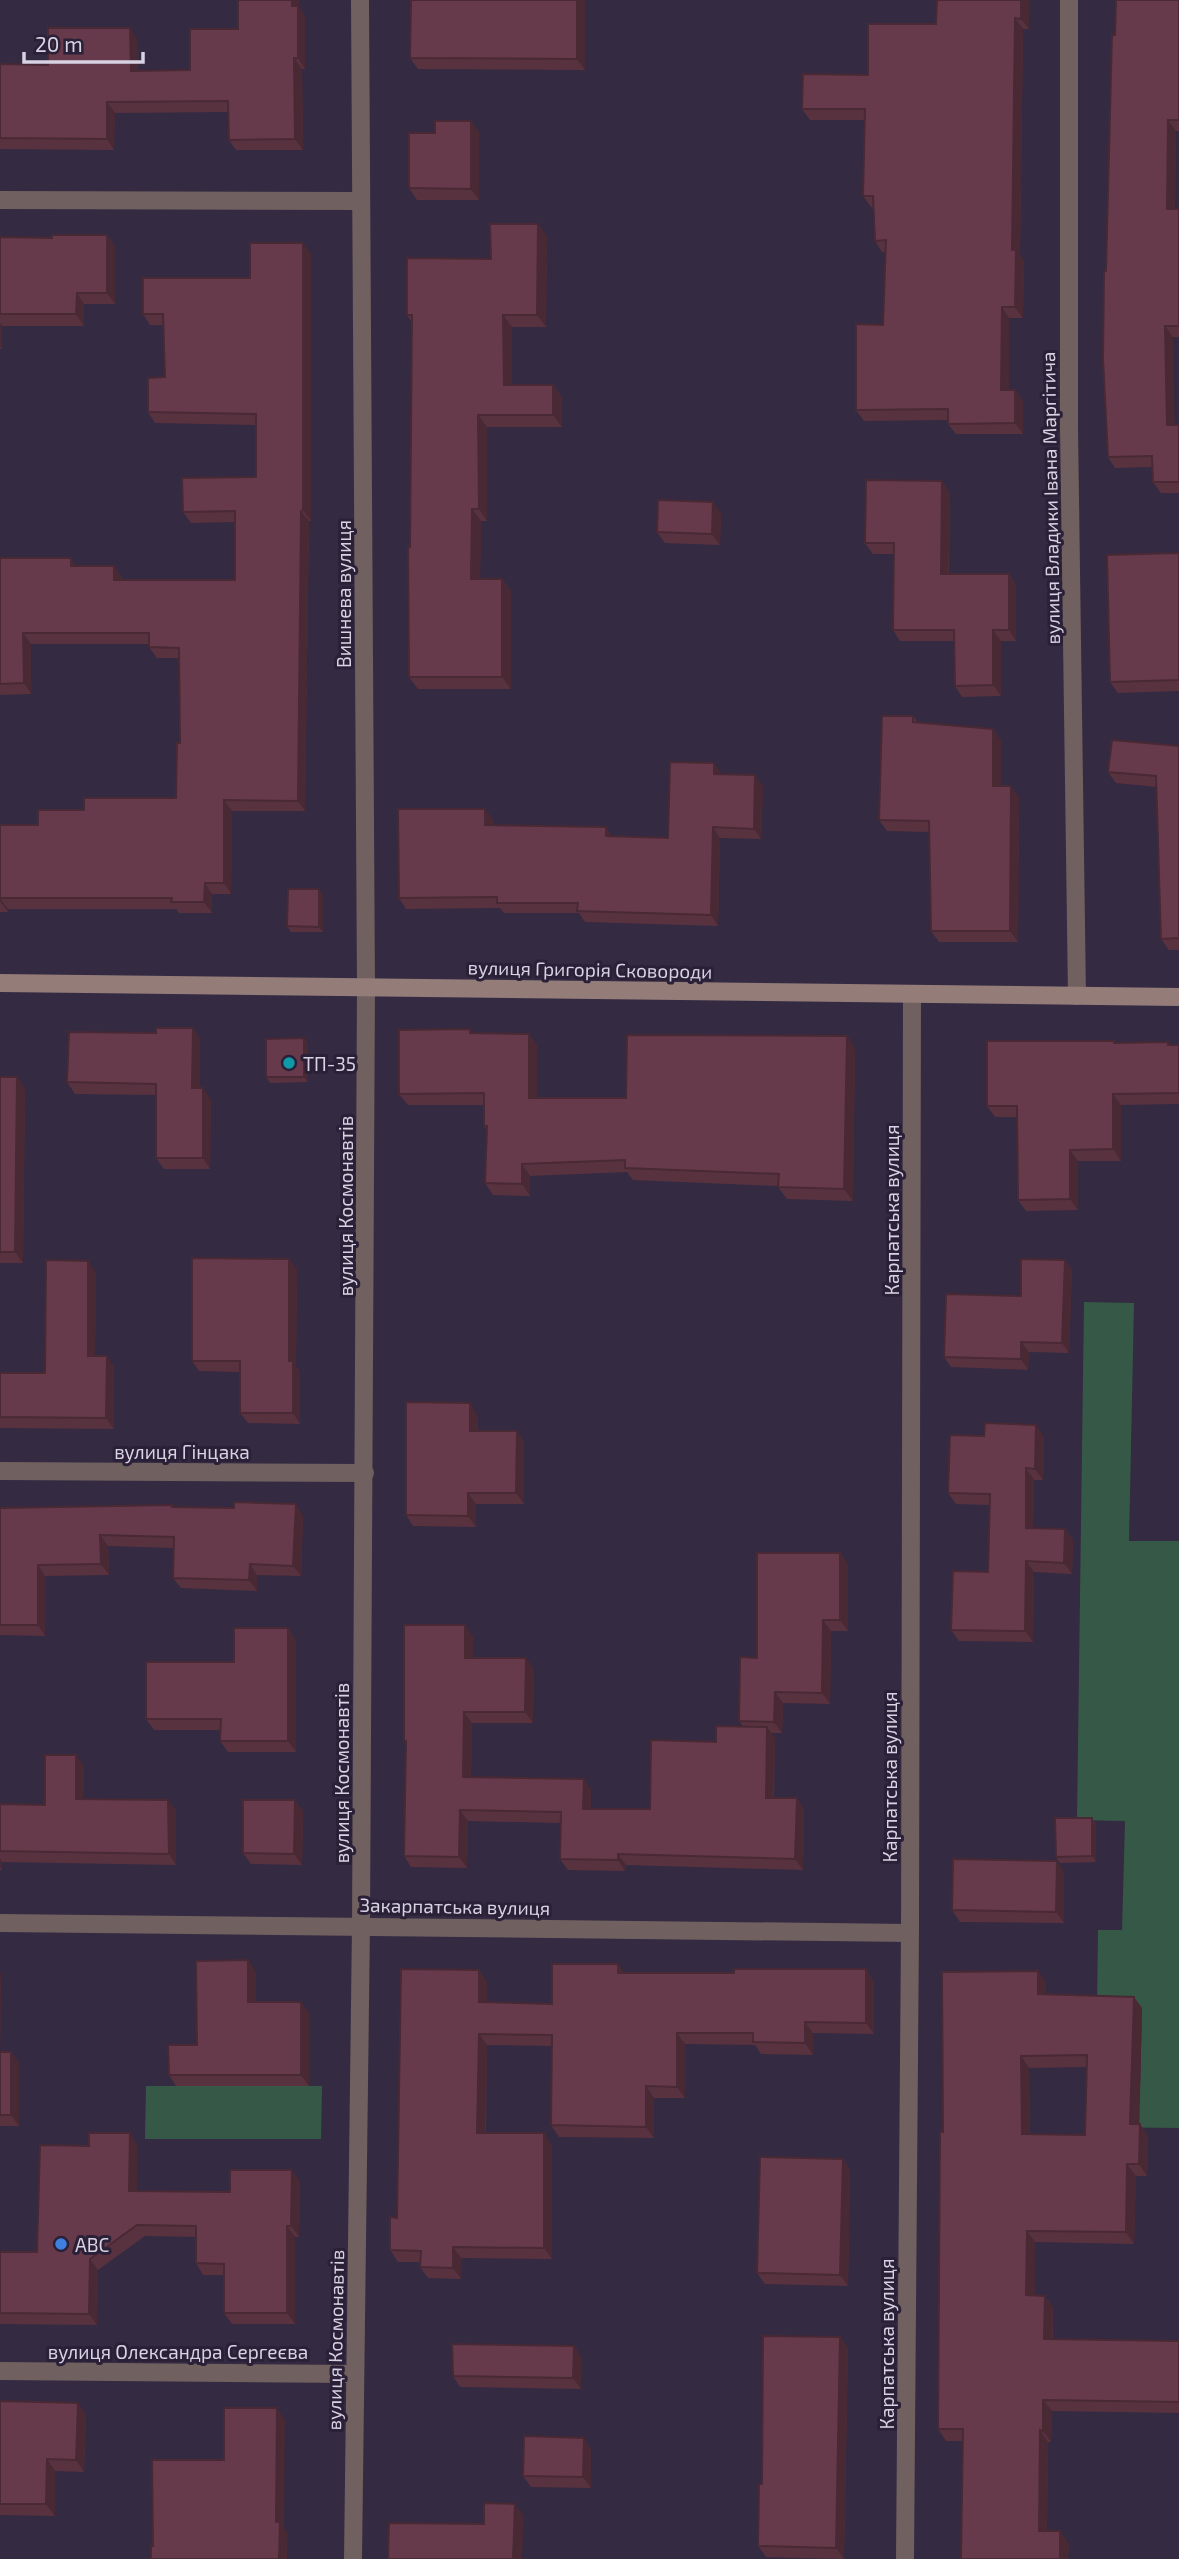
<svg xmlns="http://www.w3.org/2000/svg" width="1179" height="2559" font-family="'Exo 2',sans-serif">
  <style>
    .green { fill: #365947 }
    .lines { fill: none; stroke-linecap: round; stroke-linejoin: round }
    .street { stroke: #70605f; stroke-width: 18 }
    .secondary { stroke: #947c79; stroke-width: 18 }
    .wall { fill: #593240; fill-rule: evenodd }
    .shaded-wall { fill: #482934 }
    .building { fill: #673a4b; stroke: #482934; stroke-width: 2; fill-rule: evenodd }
    .culture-dot { fill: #0f9aa8; stroke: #2a2037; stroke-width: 2.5 }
    .shop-dot { fill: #3f7fe0; stroke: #2a2037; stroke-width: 2.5 }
    .labels { text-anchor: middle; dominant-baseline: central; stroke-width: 6; stroke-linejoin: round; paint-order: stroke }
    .street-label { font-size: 19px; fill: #d8d2e2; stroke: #2a2037 }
    .poi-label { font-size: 19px; fill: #d8d2e2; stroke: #2a2037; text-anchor: start }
  </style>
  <rect width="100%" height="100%" fill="#342a42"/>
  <g class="green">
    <path d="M 1084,1302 L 1134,1303 L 1129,1541 L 1179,1541 L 1179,2128 L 1094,2127 L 1140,2091 L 1142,2009 L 1097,2007 L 1098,1930 L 1122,1930 L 1125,1821 L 1077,1820 Z"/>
    <path d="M 146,2086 L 322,2086 L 321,2139 L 145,2139 Z"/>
  </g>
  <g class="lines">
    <g class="street">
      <path d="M 1069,0 L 1069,427 L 1077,996"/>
      <path d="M 0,200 L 361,201"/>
      <path d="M 0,1471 L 365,1473"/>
      <path d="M 0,1923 L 910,1933"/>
      <path d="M 0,2371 L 355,2374"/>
      <path d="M 353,2559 L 361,1925 L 366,987 L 360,0"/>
      <path d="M 905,2559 L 910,1933 L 912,995"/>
    </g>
    <path class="secondary" d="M 0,983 L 1179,997"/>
  </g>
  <g class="wall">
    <path d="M 585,0 L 585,70 L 418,69 L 410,58 Z"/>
    <path d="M 937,0 L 1029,0 L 1029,29 L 1023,29 L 1020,255 L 1024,261 L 1023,318 L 1009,318 L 1009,390 L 1015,390 L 1023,401 L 1023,434 L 956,434 L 948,424 L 948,420 L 864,421 L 856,410 L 883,325 L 886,252 L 882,252 L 875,241 L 873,207 L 871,207 L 863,196 L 864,120 L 810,120 L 802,109 L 868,75 L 936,24 Z"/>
    <path d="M 1179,0 L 1179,131 L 1176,131 L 1175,209 L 1179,209 L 1179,337 L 1173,337 L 1174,425 L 1179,425 L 1179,493 L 1161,493 L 1153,482 L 1152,467 L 1115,468 L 1108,457 L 1106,271 L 1115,35 Z"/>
    <path d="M 300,8 L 305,17 L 305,69 L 302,69 L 303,150 L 236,150 L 229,140 L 228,112 L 115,113 L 114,150 L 0,149 L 0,64 L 48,65 L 137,39 L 138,71 L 190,70 L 238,29 Z"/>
    <path d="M 471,121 L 479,132 L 479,200 L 417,200 L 409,188 L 435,133 Z"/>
    <path d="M 107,235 L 115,246 L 115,304 L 84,304 L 84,326 L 2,326 L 2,349 L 0,349 L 0,237 L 52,238 Z"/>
    <path d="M 547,236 L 546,327 L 512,327 L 512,385 L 553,385 L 562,397 L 562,427 L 487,427 L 487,521 L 481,521 L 480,579 L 502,579 L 511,591 L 511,689 L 418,689 L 409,677 L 412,323 L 407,315 L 491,259 Z"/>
    <path d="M 311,254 L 311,521 L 309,521 L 305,811 L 232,811 L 231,894 L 212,894 L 212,913 L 179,913 L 176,909 L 8,909 L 8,912 L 0,912 L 0,825 L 38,825 L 84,810 L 176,798 L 180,743 L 179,658 L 157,658 L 149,647 L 149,644 L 31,644 L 31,694 L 0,695 L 0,558 L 76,566 L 122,577 L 122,580 L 235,580 L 235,522 L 191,523 L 183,512 L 256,477 L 256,425 L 155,423 L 148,412 L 165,377 L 164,325 L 150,325 L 143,314 L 250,278 Z"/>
    <path d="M 942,481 L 950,493 L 949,574 L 1009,574 L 1016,585 L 1016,641 L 1001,641 L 1001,696 L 962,697 L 955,686 L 954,641 L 900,641 L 893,630 L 893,554 L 873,554 L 865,543 Z"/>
    <path d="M 721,513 L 720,545 L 665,543 L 657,532 Z"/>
    <path d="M 1179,553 L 1179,691 L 1118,693 L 1110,682 Z"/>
    <path d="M 913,716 L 918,723 L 993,729 L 1001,741 L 1001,786 L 1019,797 L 1018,942 L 939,942 L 931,931 L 929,832 L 887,831 L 879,820 Z"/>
    <path d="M 1179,746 L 1179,950 L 1169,950 L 1161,939 L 1157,787 L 1116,783 L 1108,772 Z"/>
    <path d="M 722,774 L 763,786 L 761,839 L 720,838 L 718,926 L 585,922 L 579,913 L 504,913 L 500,908 L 406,909 L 399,898 L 493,819 L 493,825 L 612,836 L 668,838 Z"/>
    <path d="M 323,895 L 323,932 L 291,932 L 287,926 Z"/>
    <path d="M 193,1028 L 200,1039 L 200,1088 L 211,1099 L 210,1169 L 164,1169 L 156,1158 L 156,1095 L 75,1094 L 67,1082 L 156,1033 Z"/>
    <path d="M 473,1033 L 529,1034 L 537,1045 L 537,1098 L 626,1098 L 847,1036 L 855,1048 L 853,1201 L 787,1199 L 778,1187 L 778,1186 L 633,1180 L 627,1172 L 530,1176 L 530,1196 L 493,1195 L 485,1183 L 487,1130 L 484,1126 L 484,1105 L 408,1105 L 399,1094 Z"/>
    <path d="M 304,1038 L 308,1044 L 308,1082 L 270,1083 L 266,1077 Z"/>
    <path d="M 1114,1041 L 1116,1043 L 1179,1045 L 1179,1104 L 1121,1105 L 1121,1161 L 1078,1161 L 1078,1210 L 1026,1211 L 1018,1200 L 1017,1117 L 995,1117 L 987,1106 Z"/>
    <path d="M 0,1077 L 17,1077 L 25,1088 L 23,1263 L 0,1263 Z"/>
    <path d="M 289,1259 L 297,1269 L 296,1366 L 300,1372 L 300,1424 L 248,1423 L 240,1413 L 240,1372 L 199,1371 L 192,1361 Z"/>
    <path d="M 1065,1260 L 1072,1270 L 1069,1353 L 1029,1352 L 1028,1370 L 951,1367 L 944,1357 Z"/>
    <path d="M 96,1272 L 95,1356 L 114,1367 L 114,1429 L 0,1428 L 0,1373 L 45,1373 Z"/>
    <path d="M 477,1414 L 478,1431 L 517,1431 L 524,1442 L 524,1504 L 476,1504 L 476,1527 L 413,1526 L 406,1515 Z"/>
    <path d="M 984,1436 L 1044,1436 L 1043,1480 L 1034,1480 L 1033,1528 L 1065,1529 L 1073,1540 L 1072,1574 L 1034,1572 L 1033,1642 L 959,1641 L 951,1630 L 988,1572 L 990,1505 L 956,1504 L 948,1493 Z"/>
    <path d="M 174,1507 L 303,1515 L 301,1576 L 257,1575 L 257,1591 L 181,1588 L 173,1578 L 173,1548 L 108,1546 L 109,1575 L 45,1576 L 45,1636 L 0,1635 L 0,1508 Z"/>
    <path d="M 840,1553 L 848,1564 L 848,1631 L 831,1631 L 830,1704 L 783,1703 L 782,1733 L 771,1733 L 775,1738 L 774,1798 L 797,1798 L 804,1809 L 803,1870 L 626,1865 L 625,1871 L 568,1870 L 560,1859 L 561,1823 L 468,1821 L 467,1868 L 411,1867 L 404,1856 L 406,1744 L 404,1741 L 473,1636 L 473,1658 L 534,1669 L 533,1723 L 472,1723 L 471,1777 L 591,1790 L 591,1809 L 650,1809 L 716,1742 L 743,1726 L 739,1721 L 757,1658 Z"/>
    <path d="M 296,1640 L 296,1752 L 228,1752 L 220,1741 L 220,1730 L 154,1730 L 146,1719 L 234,1662 Z"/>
    <path d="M 84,1766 L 83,1799 L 176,1810 L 176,1865 L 2,1862 L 2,1870 L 0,1870 L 0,1804 L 45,1805 Z"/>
    <path d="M 295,1800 L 303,1811 L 302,1865 L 251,1864 L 243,1853 Z"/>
    <path d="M 1092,1818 L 1096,1824 L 1096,1862 L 1060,1863 L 1056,1857 Z"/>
    <path d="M 1064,1872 L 1064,1923 L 960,1922 L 952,1910 Z"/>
    <path d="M 618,1964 L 624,1973 L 874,1981 L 874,2034 L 813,2033 L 813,2055 L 761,2054 L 755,2045 L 685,2044 L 685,2098 L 654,2098 L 654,2138 L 559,2137 L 551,2125 L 552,2046 L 487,2045 L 486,2133 L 552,2145 L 552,2259 L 461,2258 L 461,2279 L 428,2278 L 420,2267 L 420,2262 L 398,2262 L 390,2250 L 397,2218 L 487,1982 L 487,2002 L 552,2004 Z"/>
    <path d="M 1038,1971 L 1046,1982 L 1046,1994 L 1142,2008 L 1139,2124 L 1148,2136 L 1147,2176 L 1136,2176 L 1134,2244 L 1035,2242 L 1035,2295 L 1053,2307 L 1053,2339 L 1179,2341 L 1179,2413 L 1052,2411 L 1051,2442 L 1048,2442 L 1047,2531 L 1069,2543 L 1068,2559 L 961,2559 L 963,2441 L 946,2441 L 938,2429 L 943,2132 ZM 1087,2067 L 1085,2135 L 1030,2134 L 1029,2068 Z"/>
    <path d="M 256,1972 L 256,2002 L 301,2002 L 309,2013 L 309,2086 L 176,2086 L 169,2075 L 197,2045 Z"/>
    <path d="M 0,1973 L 1,1975 L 0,2052 L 11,2052 L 19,2063 L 19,2126 L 0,2126 Z"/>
    <path d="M 137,2144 L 137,2191 L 230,2192 L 300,2181 L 299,2237 L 295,2237 L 295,2324 L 232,2324 L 224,2313 L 224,2275 L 203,2275 L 196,2263 L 196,2237 L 145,2236 L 98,2270 L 97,2325 L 0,2324 L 0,2252 L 37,2252 L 89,2146 Z"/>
    <path d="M 843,2159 L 850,2170 L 848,2286 L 765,2284 L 757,2273 Z"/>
    <path d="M 840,2337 L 848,2348 L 844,2559 L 766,2557 L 758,2546 L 762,2484 Z"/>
    <path d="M 574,2346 L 581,2357 L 581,2389 L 460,2387 L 453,2376 Z"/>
    <path d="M 0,2401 L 78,2403 L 86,2415 L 84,2472 L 55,2471 L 55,2516 L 0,2515 Z"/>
    <path d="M 584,2438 L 591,2449 L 591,2488 L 531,2487 L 523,2476 Z"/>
  </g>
  <g class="shaded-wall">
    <path d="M 292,0 L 299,0 L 300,8 L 305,17 L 305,69 L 298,58 Z"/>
    <path d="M 577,0 L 585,0 L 585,70 L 577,59 Z"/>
    <path d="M 1021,0 L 1029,0 L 1029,29 L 1021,19 Z"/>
    <path d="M 1015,18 L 1023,29 L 1020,255 L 1024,261 L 1023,318 L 1015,307 L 1012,250 Z"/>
    <path d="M 130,28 L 137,39 L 138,82 L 131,71 Z"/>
    <path d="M 294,58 L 302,69 L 303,150 L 295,139 Z"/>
    <path d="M 107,102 L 115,113 L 114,150 L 107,139 Z"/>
    <path d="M 1168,120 L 1176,131 L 1175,220 L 1167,209 Z"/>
    <path d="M 471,121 L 479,132 L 479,200 L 471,189 Z"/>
    <path d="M 538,224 L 547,236 L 546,327 L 537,315 Z"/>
    <path d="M 107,235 L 115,246 L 115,304 L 107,293 Z"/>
    <path d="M 303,243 L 311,254 L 311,521 L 303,510 Z"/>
    <path d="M 77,293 L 84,304 L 84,326 L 76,314 Z"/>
    <path d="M 1002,307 L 1009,318 L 1009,401 L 1001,390 Z"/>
    <path d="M 503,315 L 512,327 L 512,397 L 504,385 Z"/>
    <path d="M 0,323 L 2,326 L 2,349 L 0,347 Z"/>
    <path d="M 1165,326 L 1173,337 L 1175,436 L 1167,425 Z"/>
    <path d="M 553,385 L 562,397 L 562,427 L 553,415 Z"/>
    <path d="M 1015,390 L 1023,401 L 1023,434 L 1015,423 Z"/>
    <path d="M 478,415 L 487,427 L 487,521 L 479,509 Z"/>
    <path d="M 942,481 L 950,493 L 948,585 L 941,574 Z"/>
    <path d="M 713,502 L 721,513 L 720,545 L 712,534 Z"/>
    <path d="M 472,509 L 481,521 L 480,591 L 471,579 Z"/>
    <path d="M 301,511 L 309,521 L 305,811 L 298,801 Z"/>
    <path d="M 71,558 L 78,569 L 71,566 Z"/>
    <path d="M 114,566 L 122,577 L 122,591 L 114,580 Z"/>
    <path d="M 1009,574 L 1016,585 L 1016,641 L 1009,630 Z"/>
    <path d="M 502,579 L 511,591 L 511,689 L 502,677 Z"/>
    <path d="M 993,630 L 1001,641 L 1001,696 L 993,685 Z"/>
    <path d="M 23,633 L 31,644 L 31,694 L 24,683 Z"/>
    <path d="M 993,729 L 1001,741 L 1001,797 L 993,786 Z"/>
    <path d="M 714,763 L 722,774 L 714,774 Z"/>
    <path d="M 755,775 L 763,786 L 761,839 L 754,829 Z"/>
    <path d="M 1011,786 L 1019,797 L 1018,942 L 1010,931 Z"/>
    <path d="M 224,800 L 232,811 L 231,894 L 224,883 Z"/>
    <path d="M 485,809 L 493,819 L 492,836 L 485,825 Z"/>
    <path d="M 606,827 L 613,838 L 606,836 Z"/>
    <path d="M 713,827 L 720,838 L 718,926 L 711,915 Z"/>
    <path d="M 205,883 L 212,894 L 212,913 L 204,902 Z"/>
    <path d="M 319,889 L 323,895 L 323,932 L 319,927 Z"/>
    <path d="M 0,898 L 8,909 L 8,912 L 0,901 Z"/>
    <path d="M 193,1028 L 200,1039 L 200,1099 L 192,1088 Z"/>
    <path d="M 529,1034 L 537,1045 L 537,1110 L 529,1098 Z"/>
    <path d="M 847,1036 L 855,1048 L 853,1201 L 844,1189 Z"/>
    <path d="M 304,1038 L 308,1044 L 308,1082 L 304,1077 Z"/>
    <path d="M 17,1077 L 25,1088 L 23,1263 L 15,1252 Z"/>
    <path d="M 203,1088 L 211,1099 L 210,1169 L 203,1158 Z"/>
    <path d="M 1113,1094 L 1121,1105 L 1121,1161 L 1113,1149 Z"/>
    <path d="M 1070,1150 L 1078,1161 L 1078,1210 L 1070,1199 Z"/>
    <path d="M 522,1164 L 530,1176 L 530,1196 L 522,1184 Z"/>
    <path d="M 289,1259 L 297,1269 L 296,1366 L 300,1372 L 300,1424 L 293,1413 L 289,1361 Z"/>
    <path d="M 1065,1260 L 1072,1270 L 1069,1353 L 1062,1343 Z"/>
    <path d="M 88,1261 L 96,1272 L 95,1367 L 88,1356 Z"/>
    <path d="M 1021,1342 L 1029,1352 L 1028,1370 L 1021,1359 Z"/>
    <path d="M 107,1356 L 114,1367 L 114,1429 L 106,1418 Z"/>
    <path d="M 470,1403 L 477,1414 L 478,1442 L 470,1431 Z"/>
    <path d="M 1036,1425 L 1044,1436 L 1043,1480 L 1035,1469 Z"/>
    <path d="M 517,1431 L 524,1442 L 524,1504 L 516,1493 Z"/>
    <path d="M 1026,1468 L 1034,1480 L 1033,1539 L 1026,1528 Z"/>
    <path d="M 468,1493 L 476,1504 L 476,1527 L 468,1516 Z"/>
    <path d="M 296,1504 L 303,1515 L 301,1576 L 293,1566 Z"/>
    <path d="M 1065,1529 L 1073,1540 L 1072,1574 L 1064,1563 Z"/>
    <path d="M 100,1535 L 108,1546 L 109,1575 L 101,1564 Z"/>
    <path d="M 840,1553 L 848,1564 L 848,1631 L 840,1620 Z"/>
    <path d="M 1026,1561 L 1034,1572 L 1033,1642 L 1025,1631 Z"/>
    <path d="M 250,1564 L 257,1575 L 257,1591 L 249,1580 Z"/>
    <path d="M 38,1565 L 45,1576 L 45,1636 L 38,1625 Z"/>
    <path d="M 823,1620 L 831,1631 L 830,1704 L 822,1693 Z"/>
    <path d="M 465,1625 L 473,1636 L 473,1669 L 465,1658 Z"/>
    <path d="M 288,1628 L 296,1640 L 296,1752 L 288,1741 Z"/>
    <path d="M 526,1658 L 534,1669 L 533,1723 L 525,1712 Z"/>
    <path d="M 775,1692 L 783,1703 L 782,1733 L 774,1722 Z"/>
    <path d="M 464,1712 L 472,1723 L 471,1788 L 463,1777 Z"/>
    <path d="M 767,1727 L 775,1738 L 773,1809 L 766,1798 Z"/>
    <path d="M 76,1755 L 84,1766 L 83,1809 L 76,1799 Z"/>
    <path d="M 584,1779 L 591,1790 L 591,1820 L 583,1809 Z"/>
    <path d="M 797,1798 L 804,1809 L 803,1870 L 795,1859 Z"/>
    <path d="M 168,1800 L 176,1810 L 176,1865 L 169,1854 Z"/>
    <path d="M 295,1800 L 303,1811 L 302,1865 L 294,1854 Z"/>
    <path d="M 460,1810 L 468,1821 L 467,1868 L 459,1857 Z"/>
    <path d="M 1092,1818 L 1096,1824 L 1096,1862 L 1092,1856 Z"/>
    <path d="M 618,1854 L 626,1865 L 625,1871 L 618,1860 Z"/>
    <path d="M 0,1858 L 2,1862 L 2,1870 L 0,1867 Z"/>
    <path d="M 1057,1861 L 1064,1872 L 1064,1923 L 1056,1912 Z"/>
    <path d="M 248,1960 L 256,1972 L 256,2013 L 248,2002 Z"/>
    <path d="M 618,1964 L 626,1975 L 618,1973 Z"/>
    <path d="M 866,1969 L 874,1981 L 874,2034 L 866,2023 Z"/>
    <path d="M 479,1970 L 487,1982 L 487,2014 L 479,2002 Z"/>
    <path d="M 1038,1971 L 1046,1982 L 1046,2006 L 1038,1994 Z"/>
    <path d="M 0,1973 L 1,1975 L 0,2063 Z"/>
    <path d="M 1134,1997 L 1142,2008 L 1139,2136 L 1130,2124 Z"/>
    <path d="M 301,2002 L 309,2013 L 309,2086 L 301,2075 Z"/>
    <path d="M 805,2022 L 813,2033 L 813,2055 L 805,2043 Z"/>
    <path d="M 677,2033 L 685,2044 L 685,2098 L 677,2087 Z"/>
    <path d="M 479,2034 L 487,2045 L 485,2144 L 477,2133 Z"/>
    <path d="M 11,2052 L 19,2063 L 19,2126 L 11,2115 Z"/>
    <path d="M 1021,2056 L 1029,2068 L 1030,2145 L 1022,2134 Z"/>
    <path d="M 646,2086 L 654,2098 L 654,2138 L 646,2127 Z"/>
    <path d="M 1140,2124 L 1148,2136 L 1147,2176 L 1139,2164 Z"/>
    <path d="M 130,2133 L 137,2144 L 137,2202 L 129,2191 Z"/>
    <path d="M 544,2133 L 552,2145 L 552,2259 L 544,2248 Z"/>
    <path d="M 843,2159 L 850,2170 L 848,2286 L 840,2275 Z"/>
    <path d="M 1127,2164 L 1136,2176 L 1134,2244 L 1126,2232 Z"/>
    <path d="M 292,2170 L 300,2181 L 299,2237 L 291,2226 Z"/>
    <path d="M 287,2226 L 295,2237 L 295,2324 L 287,2313 Z"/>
    <path d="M 1027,2231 L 1035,2242 L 1035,2307 L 1026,2295 Z"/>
    <path d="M 453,2247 L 461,2258 L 461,2279 L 453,2268 Z"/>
    <path d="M 90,2259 L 98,2270 L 97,2325 L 89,2314 Z"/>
    <path d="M 1045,2296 L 1053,2307 L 1052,2351 L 1044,2339 Z"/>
    <path d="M 840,2337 L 848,2348 L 844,2559 L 836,2548 Z"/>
    <path d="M 574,2346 L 581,2357 L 581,2389 L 573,2378 Z"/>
    <path d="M 1043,2400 L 1052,2411 L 1051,2442 L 1043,2431 Z"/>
    <path d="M 78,2403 L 86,2415 L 84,2472 L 76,2460 Z"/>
    <path d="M 277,2408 L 285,2420 L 284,2528 L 288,2533 L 287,2559 L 279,2559 L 276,2522 Z"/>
    <path d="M 1040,2430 L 1048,2442 L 1047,2543 L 1039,2531 Z"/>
    <path d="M 584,2438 L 591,2449 L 591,2488 L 583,2477 Z"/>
    <path d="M 47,2459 L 55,2471 L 55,2516 L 46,2504 Z"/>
    <path d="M 515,2504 L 524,2516 L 522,2559 L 513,2559 Z"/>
    <path d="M 1060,2531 L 1069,2543 L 1068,2559 L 1060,2559 Z"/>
  </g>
  <g class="building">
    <path d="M 238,0 L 292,0 L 292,6 L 298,6 L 298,58 L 294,58 L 295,139 L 229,140 L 228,101 L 107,102 L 107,139 L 0,138 L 0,64 L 48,65 L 48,28 L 130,28 L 131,71 L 190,70 L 190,29 L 238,29 Z"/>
    <path d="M 411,0 L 577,0 L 577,59 L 410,58 Z"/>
    <path d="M 937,0 L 1021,0 L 1021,19 L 1015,18 L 1012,250 L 1016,250 L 1015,307 L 1002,307 L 1001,390 L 1015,390 L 1015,423 L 948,424 L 948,409 L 856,410 L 856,324 L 883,325 L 886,240 L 875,241 L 873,196 L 863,196 L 865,109 L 802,109 L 803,74 L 868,75 L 868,24 L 936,24 Z"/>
    <path d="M 1116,0 L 1179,0 L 1179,120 L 1168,120 L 1167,209 L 1179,209 L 1179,326 L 1165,326 L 1167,425 L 1179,425 L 1179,482 L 1153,482 L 1152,456 L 1108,457 L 1103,360 L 1104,271 L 1106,271 L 1112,35 L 1115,35 Z"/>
    <path d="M 435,121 L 471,121 L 471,189 L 409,188 L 409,133 L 435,133 Z"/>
    <path d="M 490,224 L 538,224 L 537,315 L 503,315 L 504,385 L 553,385 L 553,415 L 478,415 L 479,509 L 472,509 L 471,579 L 502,579 L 502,677 L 409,677 L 408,547 L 410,547 L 412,315 L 407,315 L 407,258 L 491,259 Z"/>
    <path d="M 52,235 L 107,235 L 107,293 L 77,293 L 76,314 L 0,314 L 0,237 L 52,238 Z"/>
    <path d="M 250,243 L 303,243 L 303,510 L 301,511 L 298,801 L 224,800 L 224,883 L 205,883 L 204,902 L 171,902 L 172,898 L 0,898 L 0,901 L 0,825 L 38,825 L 38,810 L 84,810 L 84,798 L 176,798 L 177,743 L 180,743 L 179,648 L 149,647 L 149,633 L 23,633 L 24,683 L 0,684 L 0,558 L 71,558 L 71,566 L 114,566 L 114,580 L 235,580 L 235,511 L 183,512 L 182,478 L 256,477 L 256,414 L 148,412 L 148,378 L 165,377 L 163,314 L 143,314 L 143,278 L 250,278 Z"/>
    <path d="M 866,480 L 942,481 L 941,574 L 1009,574 L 1009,630 L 993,630 L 993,685 L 955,686 L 954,630 L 893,630 L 894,543 L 865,543 Z"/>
    <path d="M 658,500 L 713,502 L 712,534 L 657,532 Z"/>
    <path d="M 1179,553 L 1179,680 L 1110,682 L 1107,555 Z"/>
    <path d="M 882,716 L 913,716 L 913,722 L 993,729 L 993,786 L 1011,786 L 1010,931 L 931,931 L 929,821 L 879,820 Z"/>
    <path d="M 1112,740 L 1179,746 L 1179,938 L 1161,939 L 1156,776 L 1108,772 Z"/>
    <path d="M 670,762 L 714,763 L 714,774 L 755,775 L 754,829 L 713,827 L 711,915 L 577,911 L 578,903 L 497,903 L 497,897 L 399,898 L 398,809 L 485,809 L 485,825 L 606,827 L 606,836 L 668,838 Z"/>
    <path d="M 288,889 L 319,889 L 319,927 L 287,926 Z"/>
    <path d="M 156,1028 L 193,1028 L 192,1088 L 203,1088 L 203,1158 L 156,1158 L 156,1084 L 67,1082 L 69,1032 L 156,1033 Z"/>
    <path d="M 470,1029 L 470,1033 L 529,1034 L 529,1098 L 626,1098 L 627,1035 L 847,1036 L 844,1189 L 778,1187 L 779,1174 L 625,1168 L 625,1160 L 522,1164 L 522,1184 L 485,1183 L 487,1126 L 484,1126 L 484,1093 L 399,1094 L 399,1030 Z"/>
    <path d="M 304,1038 L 304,1077 L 266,1077 L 266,1039 Z"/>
    <path d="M 987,1041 L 1114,1041 L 1114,1043 L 1168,1042 L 1168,1045 L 1179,1045 L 1179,1093 L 1113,1094 L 1113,1149 L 1070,1150 L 1070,1199 L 1018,1200 L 1017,1106 L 987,1106 Z"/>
    <path d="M 0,1077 L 17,1077 L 15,1252 L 0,1252 Z"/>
    <path d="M 192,1258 L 289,1259 L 289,1361 L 293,1361 L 293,1413 L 240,1413 L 240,1361 L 192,1361 Z"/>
    <path d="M 1021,1259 L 1065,1260 L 1062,1343 L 1021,1342 L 1021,1359 L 944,1357 L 946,1294 L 1021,1296 Z"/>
    <path d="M 46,1260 L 88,1261 L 88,1356 L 107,1356 L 106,1418 L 0,1417 L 0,1373 L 45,1373 Z"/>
    <path d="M 406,1402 L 470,1403 L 470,1431 L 517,1431 L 516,1493 L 468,1493 L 468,1516 L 406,1515 Z"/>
    <path d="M 985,1423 L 1036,1425 L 1035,1469 L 1026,1468 L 1026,1528 L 1065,1529 L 1064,1563 L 1026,1561 L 1025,1631 L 951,1630 L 953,1571 L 988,1572 L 990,1494 L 948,1493 L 950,1435 L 984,1436 Z"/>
    <path d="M 234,1502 L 296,1504 L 293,1566 L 250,1564 L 249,1580 L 173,1578 L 174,1537 L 100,1535 L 101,1564 L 38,1565 L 38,1625 L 0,1625 L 0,1508 L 172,1505 L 172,1507 L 234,1508 Z"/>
    <path d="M 757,1553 L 840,1553 L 840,1620 L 823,1620 L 822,1693 L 775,1692 L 774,1722 L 739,1721 L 740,1657 L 757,1658 Z"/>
    <path d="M 404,1625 L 465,1625 L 465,1658 L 526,1658 L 525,1712 L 464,1712 L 463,1777 L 584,1779 L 583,1809 L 650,1809 L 651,1740 L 716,1742 L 716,1726 L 767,1727 L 766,1798 L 797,1798 L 795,1859 L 618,1854 L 618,1860 L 560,1859 L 561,1812 L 460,1810 L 459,1857 L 404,1856 L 406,1741 L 404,1741 Z"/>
    <path d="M 234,1628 L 288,1628 L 288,1741 L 220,1741 L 221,1719 L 146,1719 L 146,1662 L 234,1662 Z"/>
    <path d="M 45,1755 L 76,1755 L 76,1799 L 168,1800 L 169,1854 L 0,1851 L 0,1804 L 45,1805 Z"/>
    <path d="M 243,1800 L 295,1800 L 294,1854 L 243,1853 Z"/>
    <path d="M 1055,1818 L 1092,1818 L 1092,1856 L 1056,1857 Z"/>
    <path d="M 953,1859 L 1057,1861 L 1056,1912 L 952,1910 Z"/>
    <path d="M 248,1960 L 248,2002 L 301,2002 L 301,2075 L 169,2075 L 168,2045 L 197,2045 L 196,1961 Z"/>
    <path d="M 552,1964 L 618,1964 L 618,1973 L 734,1973 L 734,1969 L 866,1969 L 866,2023 L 805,2022 L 805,2043 L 753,2042 L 753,2033 L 677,2033 L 677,2087 L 646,2086 L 646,2127 L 551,2125 L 552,2035 L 479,2034 L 477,2133 L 544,2133 L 544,2248 L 453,2247 L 453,2268 L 420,2267 L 421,2251 L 390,2250 L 390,2217 L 397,2218 L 401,1969 L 479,1970 L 479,2002 L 552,2004 Z"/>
    <path d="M 1038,1971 L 1038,1994 L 1134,1997 L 1130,2124 L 1140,2124 L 1139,2164 L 1127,2164 L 1126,2232 L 1027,2231 L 1026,2295 L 1045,2296 L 1044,2339 L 1179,2341 L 1179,2402 L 1043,2400 L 1043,2431 L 1040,2430 L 1039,2531 L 1060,2531 L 1060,2559 L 961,2559 L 963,2429 L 938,2429 L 940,2132 L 943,2132 L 942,1972 ZM 1087,2055 L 1085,2135 L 1022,2134 L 1021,2056 Z"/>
    <rect x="0" y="2052" width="11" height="63"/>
    <path d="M 89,2133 L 130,2133 L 129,2191 L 230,2192 L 230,2170 L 292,2170 L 291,2226 L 287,2226 L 287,2313 L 224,2313 L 224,2264 L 196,2263 L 196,2226 L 137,2225 L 90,2259 L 89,2314 L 0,2313 L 0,2252 L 37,2252 L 40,2145 L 89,2146 Z"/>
    <path d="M 760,2157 L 843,2159 L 840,2275 L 757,2273 Z"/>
    <path d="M 763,2336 L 840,2337 L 836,2548 L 758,2546 L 759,2484 L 762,2484 Z"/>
    <path d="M 452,2344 L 574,2346 L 573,2378 L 453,2376 Z"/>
    <path d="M 0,2401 L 78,2403 L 76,2460 L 47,2459 L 46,2504 L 0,2504 Z"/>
    <path d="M 224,2408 L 277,2408 L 276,2522 L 280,2522 L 279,2559 L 151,2559 L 151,2546 L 153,2546 L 152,2460 L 224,2460 Z"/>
    <path d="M 524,2436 L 584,2438 L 583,2477 L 523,2476 Z"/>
    <path d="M 484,2503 L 515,2504 L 513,2559 L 388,2559 L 389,2523 L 484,2524 Z"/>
  </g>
  <circle class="culture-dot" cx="289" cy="1063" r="7"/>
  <circle class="shop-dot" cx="61" cy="2244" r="7"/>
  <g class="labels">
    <g class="street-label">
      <text transform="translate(1050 498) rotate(-91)">вулиця Владики Івана Маргітича</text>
      <text transform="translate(343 594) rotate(-90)">Вишнева вулиця</text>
      <text transform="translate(590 969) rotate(1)">вулиця Григорія Сковороди</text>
      <text transform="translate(345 1206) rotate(-90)">вулиця Космонавтів</text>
      <text transform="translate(891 1210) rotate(-90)">Карпатська вулиця</text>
      <text x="182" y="1451">вулиця Гінцака</text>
      <text transform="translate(341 1773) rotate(-90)">вулиця Космонавтів</text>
      <text transform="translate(889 1777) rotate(-90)">Карпатська вулиця</text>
      <text transform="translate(455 1906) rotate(1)">Закарпатська вулиця</text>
      <text transform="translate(335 2340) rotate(-89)">вулиця Космонавтів</text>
      <text transform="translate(886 2344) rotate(-90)">Карпатська вулиця</text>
      <text x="178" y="2351">вулиця Олександра Сергеєва</text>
    </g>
    <g class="poi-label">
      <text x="303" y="1063">ТП-35</text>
      <text x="75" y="2244">ABC</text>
    </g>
  </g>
  <path d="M24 52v10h119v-10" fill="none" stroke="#d8d2e2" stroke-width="3.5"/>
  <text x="35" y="52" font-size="21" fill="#d8d2e2" stroke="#2a2037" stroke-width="5" paint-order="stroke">20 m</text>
</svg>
